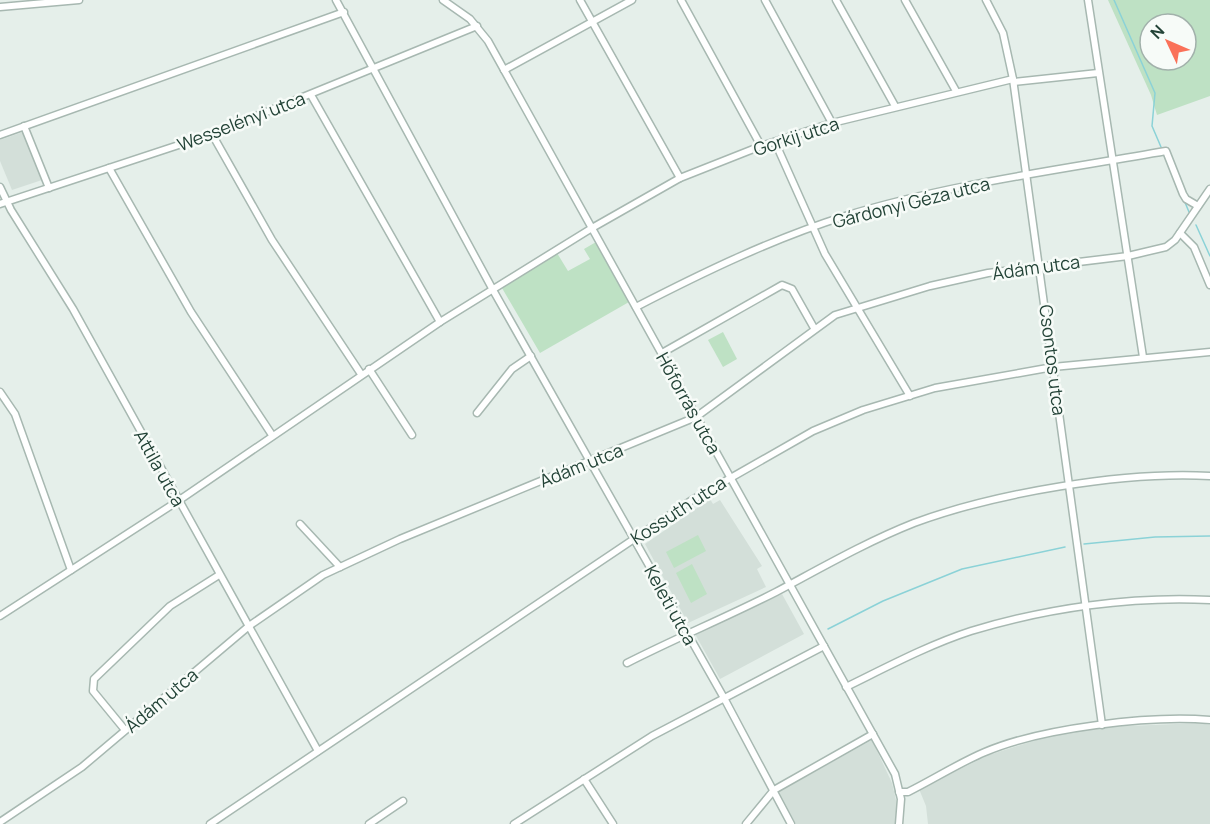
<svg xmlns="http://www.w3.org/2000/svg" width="1210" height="824" font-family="Manrope,sans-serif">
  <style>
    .built { fill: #d3dfd9 }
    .green { fill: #bee1c4; fill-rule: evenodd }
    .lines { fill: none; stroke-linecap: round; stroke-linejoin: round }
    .stream { stroke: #8bd2d7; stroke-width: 1.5 }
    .minor-casing { stroke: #a7b8b1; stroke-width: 9 }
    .minor { stroke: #fff; stroke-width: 6 }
    .labels { text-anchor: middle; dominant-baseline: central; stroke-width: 5; stroke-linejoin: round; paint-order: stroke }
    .street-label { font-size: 18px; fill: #234337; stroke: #f7fbf8 }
  </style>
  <rect width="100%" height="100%" fill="#e5efea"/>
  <g class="built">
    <path d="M 23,132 L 42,180 L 12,190 L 0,161 L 0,140 Z"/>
    <path d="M 710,499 L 713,504 L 720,500 L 762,566 L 757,569 L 766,587 L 688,623 L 645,544 Z"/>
    <path d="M 782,594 L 804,634 L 720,679 L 695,634 Z"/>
    <path d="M 1200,723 L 1210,725 L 1210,824 L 928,824 L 926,806 L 919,789 L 989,755 L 1043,738 L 1104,727 Z"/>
    <path d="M 872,740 L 892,783 L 899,813 L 896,824 L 796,824 L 778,792 Z"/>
  </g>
  <g class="green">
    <path d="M 1108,0 L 1210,0 L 1210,96 L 1157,115 L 1151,95 ZM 1150,24 L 1186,24 L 1186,60 L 1150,60 Z"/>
    <path d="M 596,242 L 629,302 L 540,353 L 502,288 L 557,253 L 568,271 L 590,259 L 584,249 Z"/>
    <path d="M 723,332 L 737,359 L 723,367 L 708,340 Z"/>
    <path d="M 698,535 L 706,551 L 674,568 L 666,552 Z"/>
    <path d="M 692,564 L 707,594 L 691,603 L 676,573 Z"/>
  </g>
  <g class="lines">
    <g class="stream">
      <path d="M 1114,0 L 1155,93 L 1152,126 L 1161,147"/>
      <path d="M 1184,200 L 1189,212"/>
      <path d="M 1196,225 L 1210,256"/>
      <path d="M 1084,544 L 1155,537 L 1210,536"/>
      <path d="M 828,629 L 883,601 L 962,569 L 1065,547"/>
    </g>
    <defs>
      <g id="minor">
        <path d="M 336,0 L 493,290 L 724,698 L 791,824"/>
        <path d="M 443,0 L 470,19 L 488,41 L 895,774 L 901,799 L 899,824"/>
        <path d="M 580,0 L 680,178"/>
        <path d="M 681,0 L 761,146"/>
        <path d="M 765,0 L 832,123"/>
        <path d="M 836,0 L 895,106"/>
        <path d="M 905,0 L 956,91"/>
        <path d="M 986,0 L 1003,33 L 1013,79 L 1102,725"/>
        <path d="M 1088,0 L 1143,357"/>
        <path d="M 0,7 L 79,0"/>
        <path d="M 504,70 L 632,0"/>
        <path d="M 1014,82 L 1098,73"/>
        <path d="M 311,95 L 440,322"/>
        <path d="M 24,126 L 49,188"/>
        <path d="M 212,134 L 272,240 L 361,374"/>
        <path d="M 0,135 L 344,12"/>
        <path d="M 775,142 L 825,254 L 910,396"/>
        <path d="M 109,168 L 191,312 L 272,435"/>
        <path d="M 0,187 L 11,210 L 73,309 L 318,751"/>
        <path d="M 0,204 L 212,134 L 477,26"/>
        <path d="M 1180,233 L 1194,247 L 1210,285"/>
        <path d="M 636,307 C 704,272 772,239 845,216 C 949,184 1059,170 1166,151 L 1183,194 L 1186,199 L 1198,206"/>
        <path d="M 662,353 L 782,285 L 792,289 L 814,328"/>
        <path d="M 369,369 L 412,435"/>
        <path d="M 0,392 L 15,414 L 71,570"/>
        <path d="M 477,413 L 512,369 L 531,356"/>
        <path d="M 300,524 L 340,567"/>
        <path d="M 0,616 L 178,501 L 440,322 L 592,228 L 680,178 L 761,146 L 832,123 L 1013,79"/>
        <path d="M 627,663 C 676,638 727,617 776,592 C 821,568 866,542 914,523 C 995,493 1124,471 1210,476"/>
        <path d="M 846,687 C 887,667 928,645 971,631 C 1047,608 1131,596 1210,600"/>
        <path d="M 125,730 L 93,691 L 94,679 L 170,606 L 219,575"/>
        <path d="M 584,779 L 613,824"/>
        <path d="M 899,792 L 908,792 C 934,779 959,763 985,752 C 1041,728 1150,715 1210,720"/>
        <path d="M 0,822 L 82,767 L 249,626 L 323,575 L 400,539 L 696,417 L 835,315 L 930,286 L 988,273 L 1128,256 L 1166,247 L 1175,240 L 1210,189"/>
        <path d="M 210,824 L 692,500 L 813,431 L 863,410 L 935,388 L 1053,367 L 1210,352"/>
        <path d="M 369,824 L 403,801"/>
        <path d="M 514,824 L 652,736 L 824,646"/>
        <path d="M 746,824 L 774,790 L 873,734"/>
      </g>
    </defs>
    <use href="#minor" class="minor-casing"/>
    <use href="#minor" class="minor"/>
  </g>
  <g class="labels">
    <g class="street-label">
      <text transform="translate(241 121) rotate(-21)">Wesselényi utca</text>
      <text transform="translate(796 136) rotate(-18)">Gorkij utca</text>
      <text transform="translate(911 202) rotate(-14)">Gárdonyi Géza utca</text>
      <text transform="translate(1036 267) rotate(-8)">Ádám utca</text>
      <text transform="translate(1053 360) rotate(83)">Csontos utca</text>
      <text transform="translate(689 403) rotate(61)">Hőforrás utca</text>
      <text transform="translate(581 465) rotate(-22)">Ádám utca</text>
      <text transform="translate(160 468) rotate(61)">Attila utca</text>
      <text transform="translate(678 510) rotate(-33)">Kossuth utca</text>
      <text transform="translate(671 605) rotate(61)">Keleti utca</text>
      <text transform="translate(161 700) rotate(-40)">Ádám utca</text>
    </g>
  </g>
  <g transform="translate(1168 42) rotate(314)"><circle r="28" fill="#f7fbf8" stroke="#a2b1ab" stroke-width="1.5"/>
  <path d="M0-4.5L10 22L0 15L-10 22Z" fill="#fa7159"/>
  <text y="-9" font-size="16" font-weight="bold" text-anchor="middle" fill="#234337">N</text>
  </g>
</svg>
